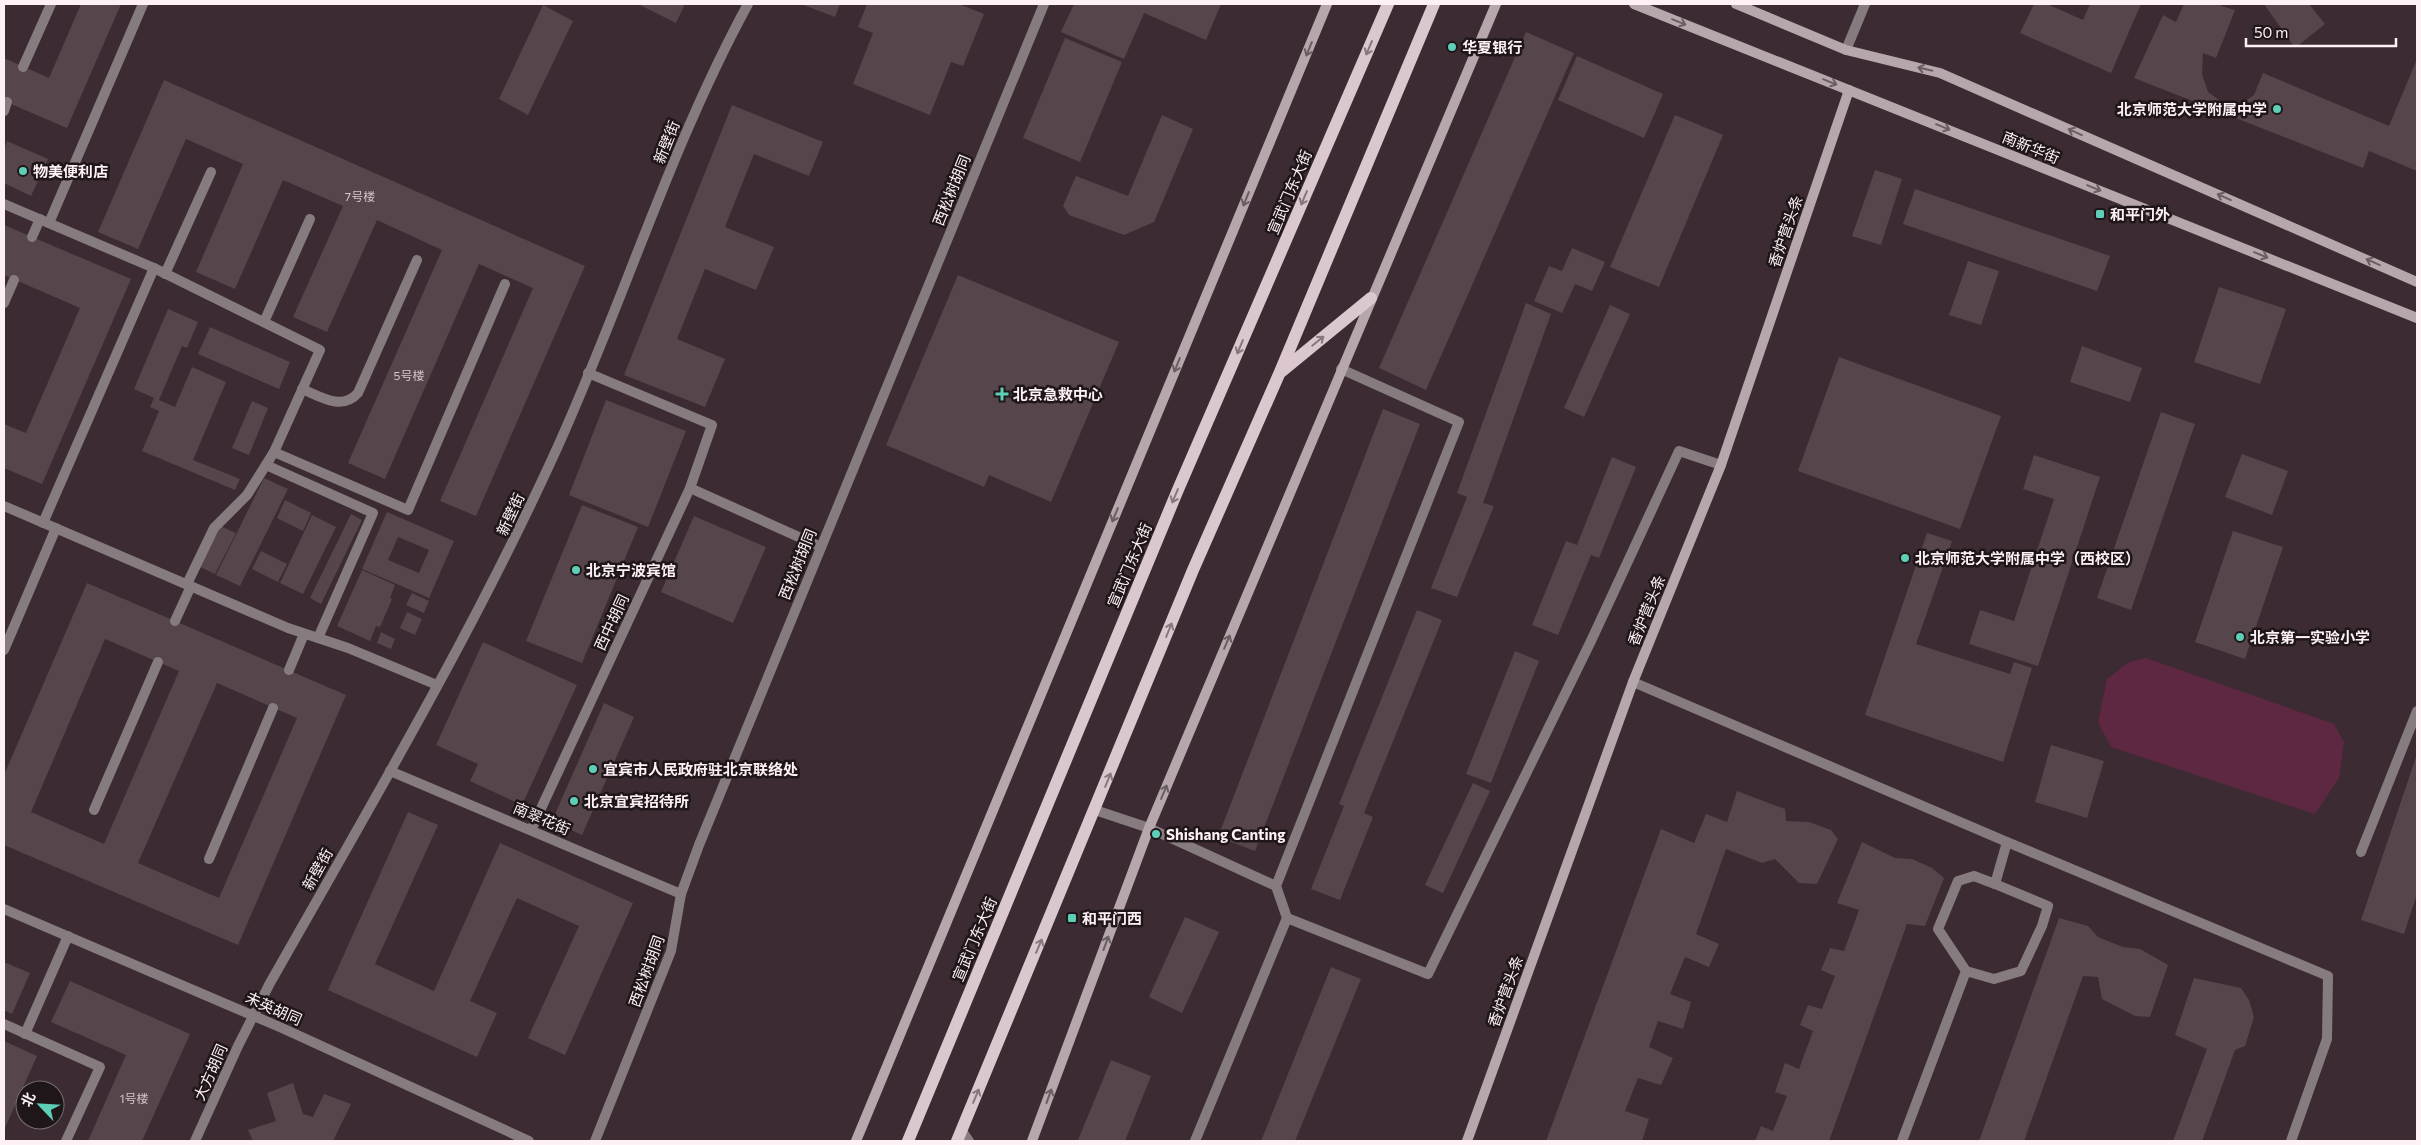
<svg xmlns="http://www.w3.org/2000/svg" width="2421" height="1145" font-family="Commissioner,'Noto Sans SC',sans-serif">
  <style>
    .green { fill: #5f2842 }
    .building { fill: #57454c; fill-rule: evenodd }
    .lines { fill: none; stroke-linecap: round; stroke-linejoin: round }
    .lane { stroke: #867c80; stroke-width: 10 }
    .street { stroke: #867c80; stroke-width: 10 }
    .secondary { stroke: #b6a7ad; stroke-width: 10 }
    .primary { stroke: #dbc8cf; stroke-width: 12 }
    .oneway { stroke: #6a5e63 }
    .oneway2 { stroke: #86787d }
    .poi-dot { fill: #5eceb7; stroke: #1e1619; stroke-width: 2 }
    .labels { text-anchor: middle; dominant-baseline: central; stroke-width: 5; stroke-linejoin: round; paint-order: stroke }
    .number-label { font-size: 12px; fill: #d4c6cc }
    .poi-label { font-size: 15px; font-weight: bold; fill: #fdf1f6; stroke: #1e1619; text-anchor: start }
    .street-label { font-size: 15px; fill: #fdf1f6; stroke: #1e1619 }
  </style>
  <rect width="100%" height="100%" fill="#3c2b32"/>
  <path class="green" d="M 2146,658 L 2334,724 L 2344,742 L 2339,778 L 2315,814 L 2111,747 L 2098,722 L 2107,679 L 2129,662 Z"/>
  <g class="building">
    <path d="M 81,4 L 121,4 L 67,128 L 4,101 L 4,58 L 49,78 Z"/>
    <path d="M 638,4 L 685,4 L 676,23 Z"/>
    <path d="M 801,4 L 840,4 L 835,17 Z"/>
    <path d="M 867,4 L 959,4 L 984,14 L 963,66 L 951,62 L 930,115 L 853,84 L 873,33 L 858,27 Z"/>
    <path d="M 1074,4 L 1221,4 L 1206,40 L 1144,13 L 1124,59 L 1061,32 Z"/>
    <path d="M 2034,4 L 2047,4 L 2083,20 L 2090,4 L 2141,4 L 2111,73 L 2020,33 Z"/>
    <path d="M 2184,4 L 2222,4 L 2221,6 L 2235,10 L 2216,58 L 2203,53 L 2202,74 L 2208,92 L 2223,103 L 2242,103 L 2254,95 L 2263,73 L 2389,126 L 2417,59 L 2417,171 L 2369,151 L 2363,168 L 2134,78 L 2163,15 L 2176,22 Z"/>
    <path d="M 2264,4 L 2309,4 L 2325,24 L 2295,48 Z"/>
    <path d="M 543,5 L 573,21 L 528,115 L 499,99 Z"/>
    <path d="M 1526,32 L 1574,53 L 1426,390 L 1379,368 Z"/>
    <path d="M 1065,38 L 1122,62 L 1080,162 L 1023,138 Z"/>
    <path d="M 1577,56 L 1663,94 L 1644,138 L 1558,100 Z"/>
    <path d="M 164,80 L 585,266 L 476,516 L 440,501 L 533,288 L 479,264 L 385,479 L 348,463 L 442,250 L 377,220 L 327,332 L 293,317 L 343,206 L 283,180 L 235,289 L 196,272 L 243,164 L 186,139 L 138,249 L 98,232 Z"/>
    <path d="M 732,105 L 823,142 L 809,176 L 754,154 L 725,227 L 774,247 L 756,290 L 705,269 L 677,339 L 725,359 L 705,407 L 624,375 Z"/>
    <path d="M 1162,115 L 1193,129 L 1154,222 L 1124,235 L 1069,215 L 1063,206 L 1076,176 L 1128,196 Z"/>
    <path d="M 1675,115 L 1723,135 L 1659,287 L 1610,267 Z"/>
    <path d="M 7,141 L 48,159 L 31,196 L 4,183 L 4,149 Z"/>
    <path d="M 1875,170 L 1902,179 L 1881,245 L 1852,236 Z"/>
    <path d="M 1915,189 L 2110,256 L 2097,291 L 1903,224 Z"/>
    <path d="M 4,225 L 131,279 L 42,484 L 4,468 L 4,424 L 26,433 L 80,308 L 4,275 Z"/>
    <path d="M 1572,248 L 1605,262 L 1592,291 L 1575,284 L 1562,313 L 1534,301 L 1549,266 L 1562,271 Z"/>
    <path d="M 1968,261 L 1999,271 L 1981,325 L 1949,315 Z"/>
    <path d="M 958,275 L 1119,342 L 1051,502 L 989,475 L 984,487 L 886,445 Z"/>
    <path d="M 2219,287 L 2286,309 L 2260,384 L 2194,362 Z"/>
    <path d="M 1526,303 L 1551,314 L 1483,503 L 1494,506 L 1457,597 L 1431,588 L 1467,497 L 1457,493 Z"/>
    <path d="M 1610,305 L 1630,314 L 1584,417 L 1564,408 Z"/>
    <path d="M 168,309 L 198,322 L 187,348 L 182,346 L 159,400 L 175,407 L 192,367 L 226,382 L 193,460 L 240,479 L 235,490 L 142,451 L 159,411 L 150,407 L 154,398 L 134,389 Z"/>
    <path d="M 210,327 L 290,362 L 279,389 L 198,354 Z"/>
    <path d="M 2082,346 L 2142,368 L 2130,402 L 2070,382 Z"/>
    <path d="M 1839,357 L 2001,416 L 1960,529 L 1798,471 Z"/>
    <path d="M 606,400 L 686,431 L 648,527 L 569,495 Z"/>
    <path d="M 252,401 L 268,408 L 249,455 L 232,448 Z"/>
    <path d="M 1383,409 L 1420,424 L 1255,851 L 1218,837 Z"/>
    <path d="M 2161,412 L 2195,424 L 2131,610 L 2097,598 Z"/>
    <path d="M 2242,454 L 2288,471 L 2272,515 L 2225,497 Z"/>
    <path d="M 2034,455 L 2100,477 L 2038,666 L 1969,644 L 1980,610 L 2014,621 L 2054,499 L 2023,489 Z"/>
    <path d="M 1612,457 L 1636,467 L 1599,558 L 1591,555 L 1558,635 L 1532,625 L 1566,541 L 1577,545 Z"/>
    <path d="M 264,478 L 288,489 L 240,586 L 216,575 Z"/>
    <path d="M 285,500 L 311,513 L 303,531 L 277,518 Z"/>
    <path d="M 582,505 L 638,527 L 582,663 L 526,641 Z"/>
    <path d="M 387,512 L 454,541 L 429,598 L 362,569 ZM 398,537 L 429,550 L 419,573 L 388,560 Z"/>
    <path d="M 351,514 L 362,520 L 321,604 L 310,598 Z"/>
    <path d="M 312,515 L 336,527 L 303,594 L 280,583 Z"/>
    <path d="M 694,516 L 766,547 L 733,623 L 661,592 Z"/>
    <path d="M 220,526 L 236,533 L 215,574 L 200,567 Z"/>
    <path d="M 2233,531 L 2283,547 L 2245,659 L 2195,642 Z"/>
    <path d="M 1927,533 L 1952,541 L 1916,644 L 2010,674 L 2014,662 L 2032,668 L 2003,762 L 1865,715 Z"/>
    <path d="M 261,551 L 287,564 L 278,582 L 252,569 Z"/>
    <path d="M 362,570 L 395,585 L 390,598 L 392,599 L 380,627 L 376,626 L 370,641 L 337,626 Z"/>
    <path d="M 87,583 L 346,695 L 238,945 L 4,845 L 4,775 ZM 105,639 L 179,671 L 104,844 L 31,812 ZM 217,683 L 297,718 L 219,898 L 138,863 Z"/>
    <path d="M 412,593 L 429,601 L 424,613 L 406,605 Z"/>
    <path d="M 1417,610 L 1442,620 L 1364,813 L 1373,817 L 1340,900 L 1311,889 L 1344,806 L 1339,804 Z"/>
    <path d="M 407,612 L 422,619 L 415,635 L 400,628 Z"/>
    <path d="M 381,632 L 395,639 L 391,649 L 377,643 Z"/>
    <path d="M 483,642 L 577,685 L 522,805 L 470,781 L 478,764 L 436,745 Z"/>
    <path d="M 1515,651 L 1539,661 L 1491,783 L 1466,774 Z"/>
    <path d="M 604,703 L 634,717 L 582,835 L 552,821 Z"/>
    <path d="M 2051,745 L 2104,761 L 2087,818 L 2035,802 Z"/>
    <path d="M 2417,754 L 2417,894 L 2404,934 L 2361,920 Z"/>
    <path d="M 1473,783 L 1490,791 L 1443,893 L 1425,885 Z"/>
    <path d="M 1737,791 L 1785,809 L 1786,821 L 1809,822 L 1831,830 L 1838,839 L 1817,884 L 1799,883 L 1775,859 L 1762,863 L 1726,849 L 1696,934 L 1719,944 L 1709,967 L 1685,957 L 1670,994 L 1691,1002 L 1683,1029 L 1658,1021 L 1649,1047 L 1673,1058 L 1661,1085 L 1638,1078 L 1625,1111 L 1649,1119 L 1642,1141 L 1546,1141 L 1661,829 L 1694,843 L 1706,814 L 1727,822 Z"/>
    <path d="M 408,812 L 438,825 L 375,964 L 434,991 L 500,843 L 633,903 L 565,1055 L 528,1038 L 579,926 L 517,898 L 470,1001 L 497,1013 L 477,1057 L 328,990 Z"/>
    <path d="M 1862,842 L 1895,858 L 1912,859 L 1932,868 L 1944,878 L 1925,926 L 1907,924 L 1829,1141 L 1755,1141 L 1761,1126 L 1773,1131 L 1787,1096 L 1775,1092 L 1785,1063 L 1799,1069 L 1813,1031 L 1800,1025 L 1808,1005 L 1822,1009 L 1835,976 L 1821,970 L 1830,948 L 1844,951 L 1859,910 L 1837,903 Z"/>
    <path d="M 1185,917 L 1219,932 L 1182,1013 L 1149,997 Z"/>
    <path d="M 2059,918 L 2088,926 L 2098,937 L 2123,947 L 2140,949 L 2168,965 L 2150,1017 L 2135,1016 L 2102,999 L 2098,977 L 2083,976 L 2024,1141 L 1979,1141 Z"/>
    <path d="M 4,962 L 30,973 L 12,1014 L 4,1010 Z"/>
    <path d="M 1331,967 L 1361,979 L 1295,1141 L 1261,1141 Z"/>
    <path d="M 2194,978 L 2241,988 L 2249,1000 L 2254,1017 L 2245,1046 L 2235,1050 L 2202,1141 L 2173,1141 L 2207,1049 L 2175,1035 Z"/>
    <path d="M 70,981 L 190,1034 L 142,1141 L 88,1141 L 126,1055 L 51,1022 Z"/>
    <path d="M 4,1041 L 37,1056 L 4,1130 Z"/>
    <path d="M 1111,1060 L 1151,1076 L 1125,1141 L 1082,1141 L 1078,1140 Z"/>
    <path d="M 293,1083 L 303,1114 L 313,1117 L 324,1094 L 351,1104 L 333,1141 L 253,1141 L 248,1130 L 276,1121 L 267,1093 Z"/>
  </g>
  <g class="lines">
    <g class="lane">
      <path d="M 1846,50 L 1865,4"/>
      <path d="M 23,67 L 51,4"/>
      <path d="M 4,111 L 7,102"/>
      <path d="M 4,204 L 154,268 L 320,350 L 274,452 L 247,495 L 214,528 L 187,584"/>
      <path d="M 49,223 L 143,4"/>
      <path d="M 32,237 L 40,219"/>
      <path d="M 165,274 L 211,172"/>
      <path d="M 4,303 L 14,280"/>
      <path d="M 264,322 L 310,219"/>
      <path d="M 302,389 C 321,397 342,411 358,393 L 417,260"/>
      <path d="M 274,452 L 408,510 L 505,284"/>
      <path d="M 266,465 L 373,513 L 318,638"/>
      <path d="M 690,488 L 821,547"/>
      <path d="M 4,506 L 288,628 L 348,648 L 437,685"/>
      <path d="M 43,523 L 154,268"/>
      <path d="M 175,621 L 191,586"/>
      <path d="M 4,650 L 56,528"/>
      <path d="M 289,670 L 304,634"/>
      <path d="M 94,810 L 158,662"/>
      <path d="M 531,830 L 690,488 L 712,425 L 588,373"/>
      <path d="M 209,859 L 273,708"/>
      <path d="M 4,1024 L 100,1067 L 66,1141"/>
      <path d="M 25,1034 L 68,936"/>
      <path d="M 962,1131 L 969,1141"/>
    </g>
    <g class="street">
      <path d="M 1633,682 L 2007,842 L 2328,976 L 2327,1039 L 2291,1141"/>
      <path d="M 390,771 L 681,894"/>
      <path d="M 1095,810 L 1149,828 L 1276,886"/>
      <path d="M 2361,852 L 2417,711"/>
      <path d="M 4,909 L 282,1028 L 529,1141"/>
      <path d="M 1287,918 L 1428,974 L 1591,641 L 1679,451 L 1721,465"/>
      <path d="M 1966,971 L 1994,979 L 2021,971 L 2042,926 L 2048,906 L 1995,884"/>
      <path d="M 195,1141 L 238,1046 L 270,983 C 368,810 470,638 553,457 C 622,307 669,149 748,4"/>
      <path d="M 595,1141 L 671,951 L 681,894 L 699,845 L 1044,4"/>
      <path d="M 1195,1141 L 1287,918 L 1276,886 L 1459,422 L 1341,369"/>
      <path d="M 1902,1141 L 1966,971 L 1938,929 L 1958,881 L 1974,876 L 1995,884 L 2007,842"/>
    </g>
    <g class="secondary">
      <path d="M 1634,4 L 2417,318"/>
      <path d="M 1736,4 L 1846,50 L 1940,73 L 2417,282"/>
      <path d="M 856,1141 L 1327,4"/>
      <path d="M 1032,1141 L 1149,828 L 1496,4"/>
      <path d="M 1467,1141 L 1633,682 L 1721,465 L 1849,90"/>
    </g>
    <g class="primary">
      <path d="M 1282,371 L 1371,298"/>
      <path d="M 908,1141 L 1177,492 L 1388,4"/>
      <path d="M 957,1141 L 1193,570 L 1280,372 L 1434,4"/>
    </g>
  </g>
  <defs><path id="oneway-shaft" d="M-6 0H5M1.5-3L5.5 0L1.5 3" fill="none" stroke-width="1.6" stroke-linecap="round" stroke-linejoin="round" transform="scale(1.25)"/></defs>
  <g class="oneway">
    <use href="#oneway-shaft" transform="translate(1679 22) rotate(22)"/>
    <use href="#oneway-shaft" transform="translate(1309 49) rotate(112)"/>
    <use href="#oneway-shaft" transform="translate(1925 69) rotate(-167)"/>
    <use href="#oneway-shaft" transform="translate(1830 82) rotate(22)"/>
    <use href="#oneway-shaft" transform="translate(1943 127) rotate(22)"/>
    <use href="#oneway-shaft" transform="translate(2075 132) rotate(-156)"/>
    <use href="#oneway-shaft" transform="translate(2094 188) rotate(22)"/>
    <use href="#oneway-shaft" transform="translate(2224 197) rotate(-156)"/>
    <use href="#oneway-shaft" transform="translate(1246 199) rotate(112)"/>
    <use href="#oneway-shaft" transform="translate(2261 255) rotate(22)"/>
    <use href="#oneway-shaft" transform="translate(2373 262) rotate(-156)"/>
    <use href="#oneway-shaft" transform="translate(1177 365) rotate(112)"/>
    <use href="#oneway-shaft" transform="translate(1115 515) rotate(113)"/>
    <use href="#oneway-shaft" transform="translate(1227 642) rotate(-67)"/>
    <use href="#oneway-shaft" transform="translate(1164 792) rotate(-67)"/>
    <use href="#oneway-shaft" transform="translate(1106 943) rotate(-70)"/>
    <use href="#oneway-shaft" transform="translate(1049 1096) rotate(-70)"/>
  </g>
  <g class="oneway2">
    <use href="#oneway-shaft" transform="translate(1369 48) rotate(113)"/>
    <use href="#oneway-shaft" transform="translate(1304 198) rotate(113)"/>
    <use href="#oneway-shaft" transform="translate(1318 341) rotate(-39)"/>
    <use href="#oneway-shaft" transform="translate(1240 347) rotate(113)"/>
    <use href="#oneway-shaft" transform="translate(1175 496) rotate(113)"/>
    <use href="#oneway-shaft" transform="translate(1169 630) rotate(-68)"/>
    <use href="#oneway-shaft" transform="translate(1108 780) rotate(-68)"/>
    <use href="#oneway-shaft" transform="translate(1039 946) rotate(-67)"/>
    <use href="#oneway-shaft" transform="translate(976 1096) rotate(-67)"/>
  </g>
  <g class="poi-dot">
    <circle cx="1452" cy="47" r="5"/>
    <circle cx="2277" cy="109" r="5"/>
    <circle cx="23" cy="171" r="5"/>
    <rect x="2095" y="209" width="10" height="10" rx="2.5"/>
    <path d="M999.5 386.5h5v5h5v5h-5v5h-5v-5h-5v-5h5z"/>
    <circle cx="1905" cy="558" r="5"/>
    <circle cx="576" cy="570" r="5"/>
    <circle cx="2240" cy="637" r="5"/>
    <circle cx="593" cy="769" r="5"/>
    <circle cx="574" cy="801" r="5"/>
    <circle cx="1156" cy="834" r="5"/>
    <rect x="1067" y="913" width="10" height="10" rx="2.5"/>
  </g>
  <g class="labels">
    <g class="number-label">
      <text x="360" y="196">7号楼</text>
      <text x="409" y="375">5号楼</text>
      <text x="134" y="1098">1号楼</text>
    </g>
    <g class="poi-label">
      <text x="1462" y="47">华夏银行</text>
      <text x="2267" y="109" text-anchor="end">北京师范大学附属中学</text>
      <text x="33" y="171">物美便利店</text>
      <text x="2110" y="214">和平门外</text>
      <text x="1013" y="394">北京急救中心</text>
      <text x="1915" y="558">北京师范大学附属中学（西校区）</text>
      <text x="586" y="570">北京宁波宾馆</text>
      <text x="2250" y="637">北京第一实验小学</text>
      <text x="603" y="769">宜宾市人民政府驻北京联络处</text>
      <text x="584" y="801">北京宜宾招待所</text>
      <text x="1166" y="834">Shishang Canting</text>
      <text x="1082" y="918">和平门西</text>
    </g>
    <g class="street-label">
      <text transform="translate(666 142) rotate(-68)">新壁街</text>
      <text transform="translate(2031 147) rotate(22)">南新华街</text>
      <text transform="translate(951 190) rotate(-68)">西松树胡同</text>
      <text transform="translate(1289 192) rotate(-67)">宣武门东大街</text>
      <text transform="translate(1785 231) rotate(-71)">香炉营头条</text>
      <text transform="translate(510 514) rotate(-65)">新壁街</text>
      <text transform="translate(797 564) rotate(-68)">西松树胡同</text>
      <text transform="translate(1129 565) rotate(-67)">宣武门东大街</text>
      <text transform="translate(1646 610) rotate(-68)">香炉营头条</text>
      <text transform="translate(611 622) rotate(-65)">西中胡同</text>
      <text transform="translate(542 818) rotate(23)">南翠花街</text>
      <text transform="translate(317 869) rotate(-61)">新壁街</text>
      <text transform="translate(974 939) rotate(-67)">宣武门东大街</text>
      <text transform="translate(646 971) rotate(-70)">西松树胡同</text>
      <text transform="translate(1505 991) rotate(-70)">香炉营头条</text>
      <text transform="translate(274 1008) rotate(24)">未英胡同</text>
      <text transform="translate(210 1072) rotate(-66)">大方胡同</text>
    </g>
  </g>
  <rect width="2421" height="1145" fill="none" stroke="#fdf1f6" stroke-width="10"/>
  <g transform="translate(40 1105) rotate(295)"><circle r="24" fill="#1e1619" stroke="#776e71"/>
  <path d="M0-4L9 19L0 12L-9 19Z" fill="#5eceb7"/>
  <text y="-8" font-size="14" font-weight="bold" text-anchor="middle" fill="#fdf1f6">北</text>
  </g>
  <path d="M2246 38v8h150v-8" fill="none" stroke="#fdf1f6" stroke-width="2.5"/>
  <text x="2254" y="38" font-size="15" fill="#fdf1f6" stroke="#1e1619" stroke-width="4" paint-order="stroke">50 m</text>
</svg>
